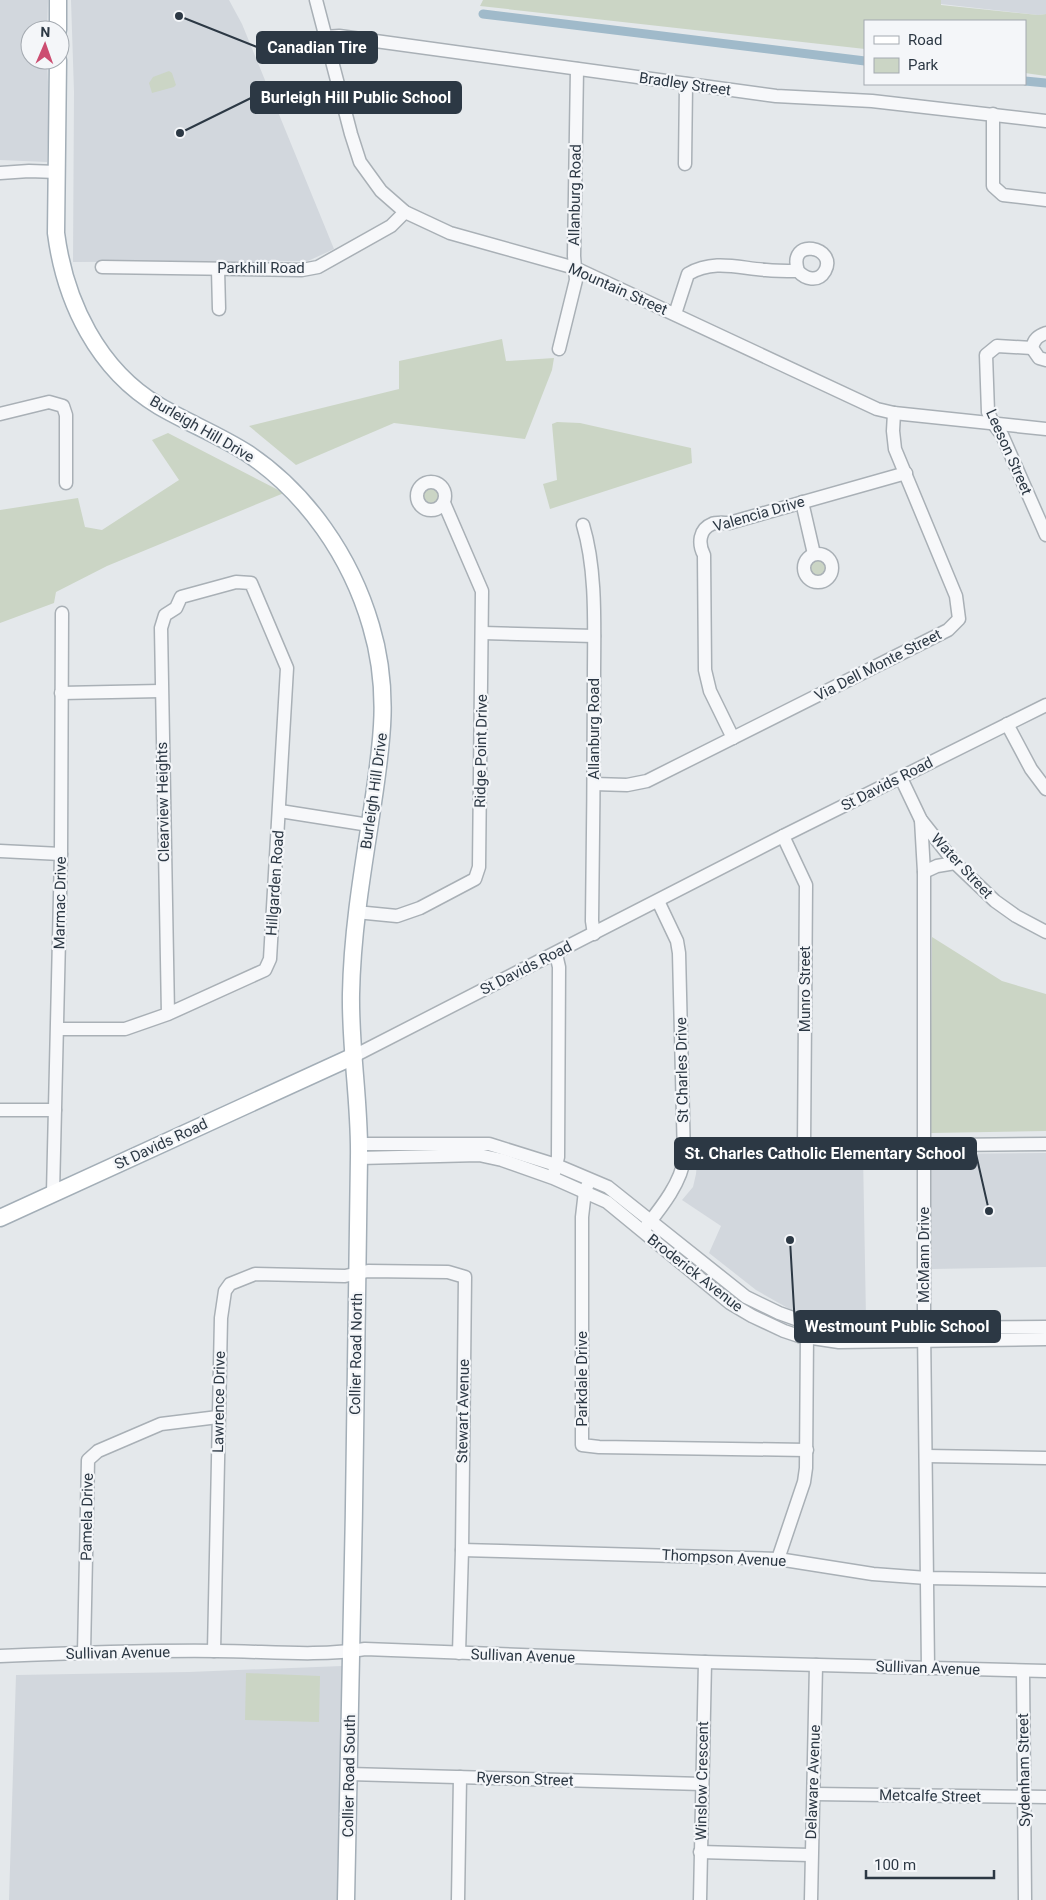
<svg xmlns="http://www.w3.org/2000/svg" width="1046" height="1900" font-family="Roboto,sans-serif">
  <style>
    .built { fill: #d2d7dd }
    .green { fill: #cbd5c5 }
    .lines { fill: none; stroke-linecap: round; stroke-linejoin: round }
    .canal { stroke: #a0baca; stroke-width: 9 }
    .minor-casing { stroke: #a9b0b6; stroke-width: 15 }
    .major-casing { stroke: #a3aeb7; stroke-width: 19 }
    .minor { stroke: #f7f8fa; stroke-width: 12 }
    .major { stroke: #fff; stroke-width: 16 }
    .labels { text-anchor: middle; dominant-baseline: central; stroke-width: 4.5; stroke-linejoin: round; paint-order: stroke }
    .street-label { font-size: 15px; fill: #2c3844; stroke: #f4f6f9 }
    .leader { fill: none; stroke: #2c3844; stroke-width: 2 }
    .callout-dot { fill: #2c3844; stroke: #f4f6f9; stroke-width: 2 }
    .callout { fill: #2c3844; stroke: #2c3844; stroke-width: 2 }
    .callout-label { font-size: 16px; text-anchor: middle; font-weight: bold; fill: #fff }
  </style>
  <rect width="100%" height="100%" fill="#e4e8eb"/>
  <g class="built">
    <path d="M 0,0 L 48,0 L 47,30 L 30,30 L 30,60 L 47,60 L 49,104 L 47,162 L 0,160 Z"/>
    <path d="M 71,0 L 229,0 L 242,24 L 334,249 L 308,261 L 73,262 L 74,92 Z"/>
    <path d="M 941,0 L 1046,0 L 1046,14 L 1038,15 L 941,4 Z"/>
    <path d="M 699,1137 L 757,1139 L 758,1157 L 863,1154 L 866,1318 L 823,1318 L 793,1311 L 756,1290 L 709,1253 L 721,1226 L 682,1200 L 693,1187 L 696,1174 Z"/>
    <path d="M 1046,1153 L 1046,1267 L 932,1269 L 930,1154 Z"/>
    <path d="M 342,1666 L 337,1900 L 9,1900 L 16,1675 L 189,1672 Z"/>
  </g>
  <g class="green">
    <path d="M 483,0 L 941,0 L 941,5 L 1038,15 L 1046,14 L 1046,76 L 1025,73 L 1025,21 L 865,21 L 865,49 L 480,6 Z"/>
    <path d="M 169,71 L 172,73 L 176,85 L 174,87 L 152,93 L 149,83 L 153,77 Z"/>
    <path d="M 502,339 L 506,361 L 554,358 L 552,370 L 525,439 L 394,423 L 296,465 L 249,426 L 399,389 L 399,361 Z"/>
    <path d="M 557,422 L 580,423 L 691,448 L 692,463 L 550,509 L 543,484 L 557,480 L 552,424 Z"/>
    <path d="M 168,433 L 284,493 L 107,566 L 56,592 L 54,603 L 0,623 L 0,510 L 78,498 L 85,527 L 102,530 L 179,480 L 152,440 Z"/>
    <circle cx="431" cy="497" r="9"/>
    <circle cx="818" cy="568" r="10"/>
    <path d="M 932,937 L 1002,981 L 1046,994 L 1046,1131 L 930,1133 Z"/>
    <path d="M 246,1673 L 320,1676 L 319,1722 L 245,1720 Z"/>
  </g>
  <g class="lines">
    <g class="canal">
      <path d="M 483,14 L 865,61"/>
      <path d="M 1025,81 L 1046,83"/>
    </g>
    <defs>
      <g id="minor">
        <path d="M 316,0 L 351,134 L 360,162 L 381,191 L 405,212 L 450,233 L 575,268 L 877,409 L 894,413 L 1046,429"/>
        <path d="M 325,37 L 339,36 L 776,96 L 872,101 L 1046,121"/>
        <path d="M 993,114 L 993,186 L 1003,195 L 1046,200"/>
        <path d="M 685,164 L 686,84"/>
        <path d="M 0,173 L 29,171 L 57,172"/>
        <path d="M 102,267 L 302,270 L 318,267 L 391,226 L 405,212"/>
        <path d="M 218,269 L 219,309"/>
        <path d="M 675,314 L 688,274 C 714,259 738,268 766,270 C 776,271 787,271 798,271 C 805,279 818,283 825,271 C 838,247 787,236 798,271"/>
        <path d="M 1046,333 C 1038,336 1034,339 1032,348 L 1039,358 L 1046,360"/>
        <path d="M 1032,348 L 997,346 L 986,355 L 988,412 L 993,423 L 1002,435 L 1046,535"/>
        <path d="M 559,349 L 576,280 L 574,256 L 577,69"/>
        <path d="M 0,414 L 49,402 L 63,406 L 66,415 L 66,483"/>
        <circle cx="431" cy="496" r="14"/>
        <path d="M 802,502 L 814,554"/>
        <path d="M 583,525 C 597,571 594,629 594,677 C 594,758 593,840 592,921 L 594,934"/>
        <circle cx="818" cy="568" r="14"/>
        <path d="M 483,633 L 594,636"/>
        <path d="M 61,693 L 161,691"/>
        <path d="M 1007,724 L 1031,769 L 1046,789"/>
        <path d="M 733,738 L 710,691 L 705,670 L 704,555 C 698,544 699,529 712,524 C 716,522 724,523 729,523 L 906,473"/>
        <path d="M 901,778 L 921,820 L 955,863 L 995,901 L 1016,916 L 1046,932"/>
        <path d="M 594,784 L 627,785 L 647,781 L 948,630 L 959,619 L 956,596 L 895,449 L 893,431 L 894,413"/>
        <path d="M 280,811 L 369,825"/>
        <path d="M 921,820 L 924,872 L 924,1328 L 928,1668"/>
        <path d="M 783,836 L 806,885 L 804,1147"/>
        <path d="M 0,851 L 61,854"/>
        <path d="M 924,872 L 937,866 L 955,863"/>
        <path d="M 356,912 L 397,916 L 420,908 L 475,879 L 479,867 L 482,591 L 444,503"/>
        <path d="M 58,1029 L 125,1029 L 168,1014 L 265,970 L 270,959 L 287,668 L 251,583 L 236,582 L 181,597 L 176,608 L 165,615 L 161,628 L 168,1014"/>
        <path d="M 354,1056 L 783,836 L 1046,705"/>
        <path d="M 0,1110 L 55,1110"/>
        <path d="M 359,1144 L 489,1144 L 556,1165 L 608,1187 L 746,1297 L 779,1313 L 807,1323 L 829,1328 L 844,1328 L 1046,1327"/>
        <path d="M 761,1147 L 1046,1144"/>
        <path d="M 359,1158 L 479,1155 L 502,1160 L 553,1178 L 607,1202 L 730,1303 L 752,1316 L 784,1331 L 799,1336 L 839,1342 L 1046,1339"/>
        <path d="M 554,1173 L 558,1157 L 559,967 L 556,954"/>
        <path d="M 588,1184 L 585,1191 L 582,1217 L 582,1445 L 599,1447 L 807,1450"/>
        <path d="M 53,1193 L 61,854 L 62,613"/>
        <path d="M 645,1228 C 660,1209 682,1182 684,1158 L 679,953 L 677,941 L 658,901"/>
        <path d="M 926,1456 L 1046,1458"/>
        <path d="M 462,1550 L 778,1559 L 873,1574 L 927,1578 L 1046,1580"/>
        <path d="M 778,1559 L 804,1482 L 806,1468 L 807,1331"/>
        <path d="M 214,1651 L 221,1318 L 225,1291 L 230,1284 L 255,1274 L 345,1276 L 368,1271 L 448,1272 L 465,1277 L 462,1550 L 459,1653"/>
        <path d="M 84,1653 L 88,1460 L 98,1451 L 161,1424 L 218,1417"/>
        <path d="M 0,1656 C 72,1653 145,1650 217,1651 C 266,1651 316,1657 365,1649 L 705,1662 L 1046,1671"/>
        <path d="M 1023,1671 L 1025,1900"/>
        <path d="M 349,1774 L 702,1784"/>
        <path d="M 814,1794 L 1046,1797"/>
        <path d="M 700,1852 L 810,1855"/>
        <path d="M 458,1900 L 460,1777"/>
        <path d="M 700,1900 L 705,1662"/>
        <path d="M 811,1900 L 816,1665"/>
      </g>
      <g id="major">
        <path d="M 58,0 L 58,30"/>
        <path d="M 58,60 L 56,233 C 65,302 98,370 159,406 C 188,423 219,435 247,453 C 307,493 351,557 371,626 C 392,696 380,754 370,823 C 361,880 352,937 351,994 C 350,1049 360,1103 359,1157 C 357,1405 351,1652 346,1900"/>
        <path d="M 0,1218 L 354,1056"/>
      </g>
    </defs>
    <use href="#minor" class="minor-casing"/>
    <use href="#major" class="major-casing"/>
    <use href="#minor" class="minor"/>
    <use href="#major" class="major"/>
  </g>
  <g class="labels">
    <g class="street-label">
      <text transform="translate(685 84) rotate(8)">Bradley Street</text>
      <text transform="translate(575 195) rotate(-89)">Allanburg Road</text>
      <text x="261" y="268">Parkhill Road</text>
      <text transform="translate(618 289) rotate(24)">Mountain Street</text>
      <text transform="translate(202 429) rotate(30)">Burleigh Hill Drive</text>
      <text transform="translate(1009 452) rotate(66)">Leeson Street</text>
      <text transform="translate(759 514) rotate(-16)">Valencia Drive</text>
      <text transform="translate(878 665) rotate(-27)">Via Dell Monte Street</text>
      <text transform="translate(594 729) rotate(-90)">Allanburg Road</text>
      <text transform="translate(481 751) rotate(-89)">Ridge Point Drive</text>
      <text transform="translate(887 784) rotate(-27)">St Davids Road</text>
      <text transform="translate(374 791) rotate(-82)">Burleigh Hill Drive</text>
      <text transform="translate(163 802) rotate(-91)">Clearview Heights</text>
      <text transform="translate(962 866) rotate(47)">Water Street</text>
      <text transform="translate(275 883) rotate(-86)">Hillgarden Road</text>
      <text transform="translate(60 903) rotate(-89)">Marmac Drive</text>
      <text transform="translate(526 968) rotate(-27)">St Davids Road</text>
      <text transform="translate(805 989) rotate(-90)">Munro Street</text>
      <text transform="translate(682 1070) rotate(-91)">St Charles Drive</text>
      <text transform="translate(161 1144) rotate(-25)">St Davids Road</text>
      <text transform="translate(924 1255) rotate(-90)">McMann Drive</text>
      <text transform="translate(695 1273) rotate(38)">Broderick Avenue</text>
      <text transform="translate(356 1354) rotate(-89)">Collier Road North</text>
      <text transform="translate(582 1379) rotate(-90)">Parkdale Drive</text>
      <text transform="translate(219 1402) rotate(-89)">Lawrence Drive</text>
      <text transform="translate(463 1411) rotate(-89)">Stewart Avenue</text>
      <text transform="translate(87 1517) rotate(-89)">Pamela Drive</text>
      <text transform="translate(724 1558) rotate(3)">Thompson Avenue</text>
      <text transform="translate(118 1653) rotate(-1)">Sullivan Avenue</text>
      <text transform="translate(523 1656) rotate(2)">Sullivan Avenue</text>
      <text transform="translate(928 1668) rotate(2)">Sullivan Avenue</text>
      <text transform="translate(1024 1770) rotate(-91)">Sydenham Street</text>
      <text transform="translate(349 1776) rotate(-89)">Collier Road South</text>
      <text transform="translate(525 1779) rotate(2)">Ryerson Street</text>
      <text transform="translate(702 1781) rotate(-89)">Winslow Crescent</text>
      <text transform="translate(813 1782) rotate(-88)">Delaware Avenue</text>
      <text transform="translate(930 1796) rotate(1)">Metcalfe Street</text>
    </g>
  </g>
  <path class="leader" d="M179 16L257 47M180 133L251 98M989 1211L976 1154M790 1240L795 1326"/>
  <g class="callout-dot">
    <circle cx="179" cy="16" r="5"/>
    <circle cx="180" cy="133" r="5"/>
    <circle cx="989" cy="1211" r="5"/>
    <circle cx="790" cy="1240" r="5"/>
  </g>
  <g class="callout">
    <rect x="257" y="32" width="120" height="31" rx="5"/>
    <rect x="251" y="82" width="210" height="31" rx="5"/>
    <rect x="675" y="1138" width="301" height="31" rx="5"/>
    <rect x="795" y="1311" width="205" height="31" rx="5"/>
  </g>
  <g class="callout-label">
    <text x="317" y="53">Canadian Tire</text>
    <text x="356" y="103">Burleigh Hill Public School</text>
    <text x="825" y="1159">St. Charles Catholic Elementary School</text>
    <text x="897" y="1332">Westmount Public School</text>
  </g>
  <rect x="864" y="20" width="162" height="65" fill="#f4f6f9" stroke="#a4aab1"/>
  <rect x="874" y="36" width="25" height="8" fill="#ffffff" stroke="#a4aab1"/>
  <text x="908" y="45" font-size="15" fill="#2c3844">Road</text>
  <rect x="874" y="58" width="25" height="15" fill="#cbd5c5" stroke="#a4aab1"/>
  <text x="908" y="70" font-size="15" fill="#2c3844">Park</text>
  <g transform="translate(45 45) rotate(2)"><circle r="24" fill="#f4f6f9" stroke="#a4aab1"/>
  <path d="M0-4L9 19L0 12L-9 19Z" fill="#cc4d71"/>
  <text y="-8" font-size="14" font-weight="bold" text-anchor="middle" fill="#2c3844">N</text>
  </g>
  <path d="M866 1870v8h128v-8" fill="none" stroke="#2c3844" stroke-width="2.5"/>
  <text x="874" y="1870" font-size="15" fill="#2c3844" stroke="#f4f6f9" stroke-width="4" paint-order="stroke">100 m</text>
</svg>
